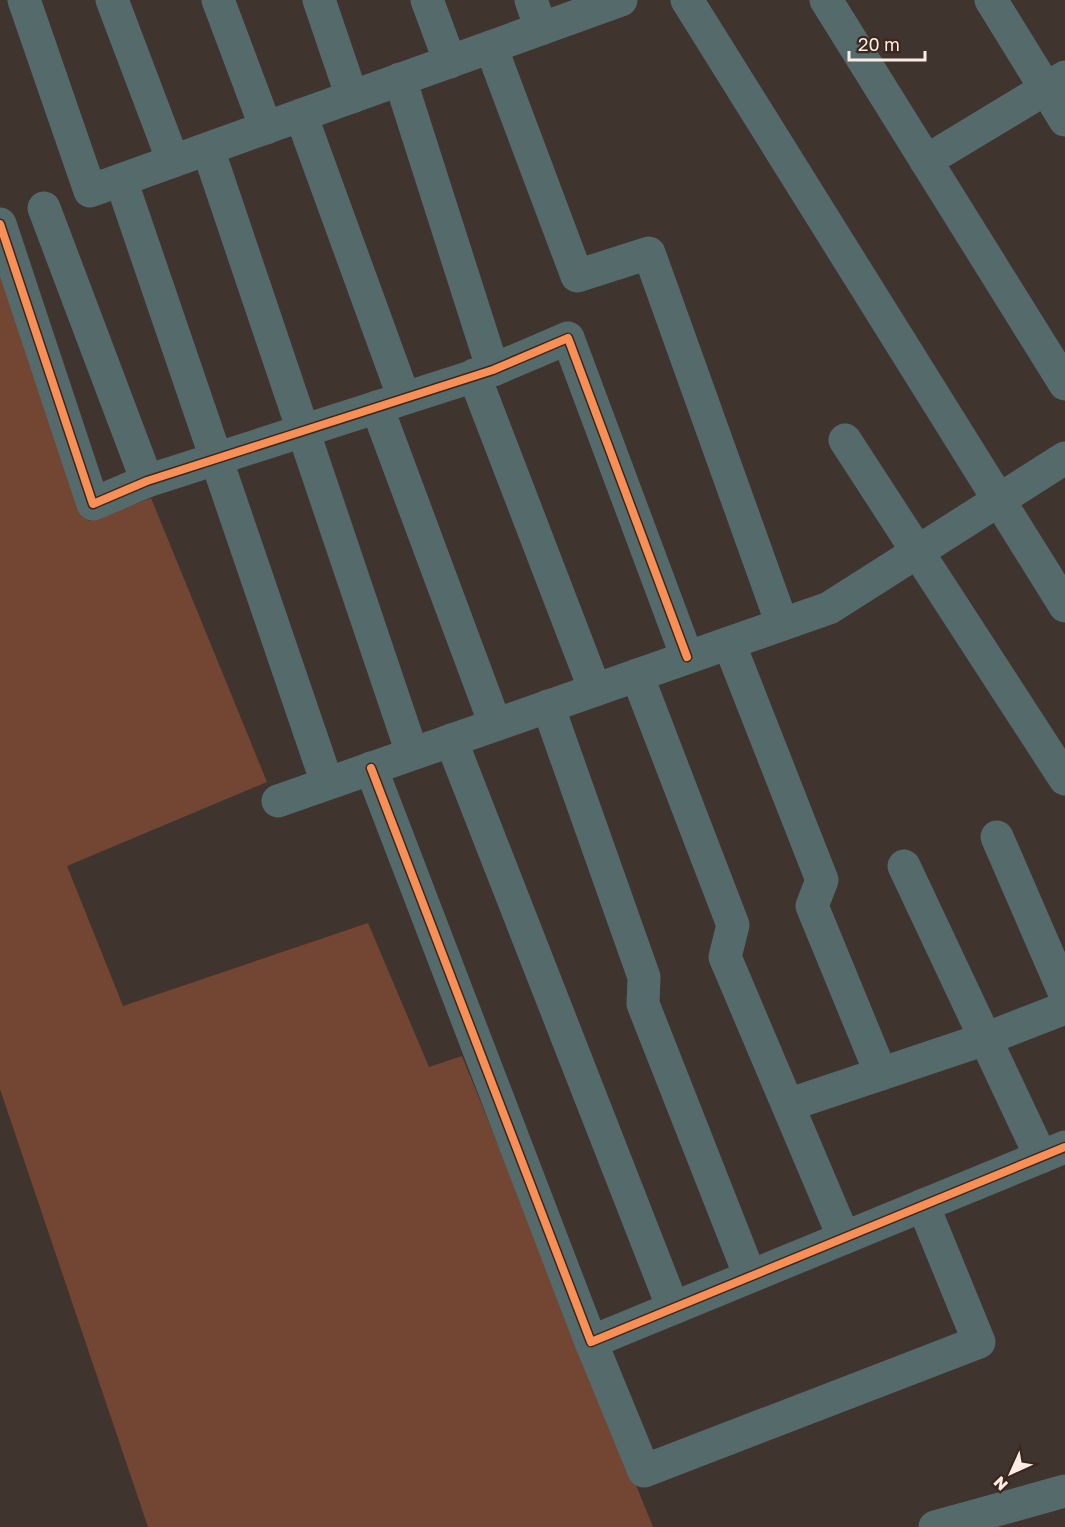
<svg xmlns="http://www.w3.org/2000/svg" width="1065" height="1527" font-family="'Golos Text',sans-serif">
  <style>
    .green { fill: #724633 }
    .lines { fill: none; stroke-linecap: round; stroke-linejoin: round }
    .minor { stroke: #556a6b; stroke-width: 33 }
    .cycleway-casing { stroke: #3c271e; stroke-width: 11 }
    .cycleway { stroke: #f78f57; stroke-width: 8 }
  </style>
  <rect width="100%" height="100%" fill="#40342e"/>
  <path class="green" d="M 0,258 L 89,521 L 151,498 L 267,782 L 67,866 L 123,1006 L 368,923 L 429,1067 L 462,1056 L 653,1527 L 148,1527 L 0,1089 Z"/>
  <g class="lines">
    <g class="minor">
      <path d="M 24,0 L 90,191 L 621,0"/>
      <path d="M 112,0 L 173,161"/>
      <path d="M 218,0 L 266,128"/>
      <path d="M 319,0 L 352,97"/>
      <path d="M 427,0 L 450,62"/>
      <path d="M 531,0 L 541,29"/>
      <path d="M 687,0 L 1065,606"/>
      <path d="M 826,0 L 1065,384"/>
      <path d="M 991,0 L 1065,120"/>
      <path d="M 491,47 L 577,276 L 649,253 L 782,624"/>
      <path d="M 400,79 L 493,370"/>
      <path d="M 301,115 L 404,398"/>
      <path d="M 208,149 L 412,753"/>
      <path d="M 926,161 L 1065,77"/>
      <path d="M 121,180 L 327,783"/>
      <path d="M 44,208 L 147,481"/>
      <path d="M 0,224 L 93,504 L 147,481 L 493,370 L 568,338 L 687,657"/>
      <path d="M 474,375 L 595,690"/>
      <path d="M 377,407 L 495,724"/>
      <path d="M 845,440 L 1065,779"/>
      <path d="M 729,643 L 822,880 L 812,906 L 881,1074"/>
      <path d="M 637,675 L 733,925 L 725,957 L 844,1238"/>
      <path d="M 548,706 L 644,977 L 643,1004 L 750,1276"/>
      <path d="M 451,740 L 673,1308"/>
      <path d="M 371,768 L 591,1342 L 1065,1147"/>
      <path d="M 278,801 L 829,608 L 1065,458"/>
      <path d="M 997,837 L 1065,994"/>
      <path d="M 904,866 L 1041,1157"/>
      <path d="M 788,1105 L 985,1039 L 1065,1008"/>
      <path d="M 591,1342 L 644,1471 L 979,1342 L 923,1205"/>
      <path d="M 935,1527 L 1065,1491"/>
    </g>
    <defs>
      <g id="cycleway">
        <path d="M 0,224 L 93,504 L 147,481 L 493,370 L 568,338 L 687,657"/>
        <path d="M 371,768 L 591,1342 L 1065,1147"/>
      </g>
    </defs>
    <use href="#cycleway" class="cycleway-casing"/>
    <use href="#cycleway" class="cycleway"/>
  </g>
  <g transform="translate(1011 1473) rotate(225)" stroke="#3c271e" stroke-width="4.5" paint-order="stroke">
  <path d="M0-4.5L10 22L0 15L-10 22Z" fill="#fbece6"/>
  <text y="-9" font-size="16" font-weight="bold" text-anchor="middle" fill="#fbece6">N</text>
  </g>
  <path d="M849 51v9h76v-9" fill="none" stroke="#fbece6" stroke-width="3"/>
  <text x="858" y="51" font-size="18" fill="#fbece6" stroke="#3c271e" stroke-width="4.5" paint-order="stroke">20 m</text>
</svg>
